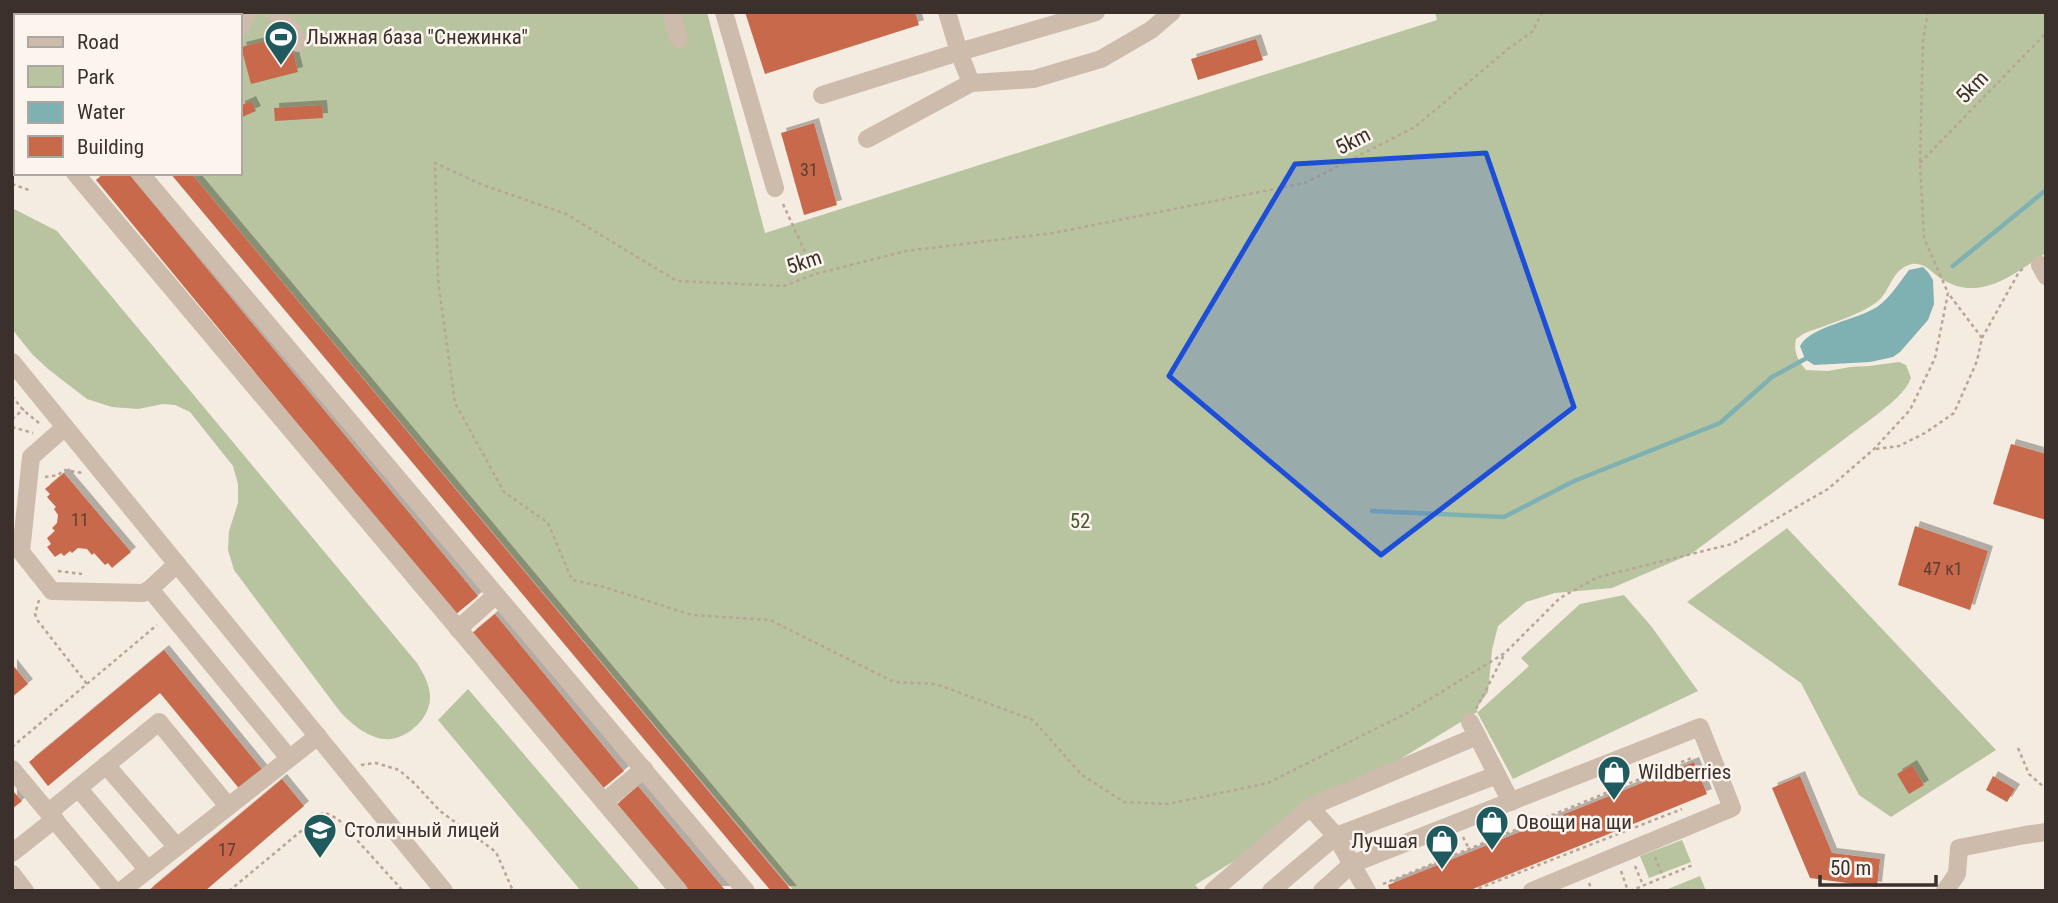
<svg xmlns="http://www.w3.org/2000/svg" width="2058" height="903" font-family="'Roboto Condensed',sans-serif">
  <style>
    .green { fill: #b8c4a0 }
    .water { fill: #7fb0b2 }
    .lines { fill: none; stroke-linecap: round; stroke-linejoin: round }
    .stream { stroke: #7fb0b2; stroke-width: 4.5 }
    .building { fill: #c8694b; filter: url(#shadow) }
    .path { stroke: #b9a596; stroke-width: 2.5; stroke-dasharray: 3.5 3.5; stroke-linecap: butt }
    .minor { stroke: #cdbbac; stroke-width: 18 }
    .marked { fill: #1d4ed8; fill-opacity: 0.2; stroke: #1d4ed8; stroke-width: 5; stroke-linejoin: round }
    .labels { text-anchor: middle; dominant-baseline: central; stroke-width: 5; stroke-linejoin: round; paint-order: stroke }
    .number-label { font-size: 18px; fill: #5e3e33 }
    .poi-label { font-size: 21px; fill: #3b302b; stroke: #fbf5ee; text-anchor: start }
    .street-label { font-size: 21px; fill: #3b302b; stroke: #fbf5ee }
    .park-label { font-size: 21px; fill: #4a5a2e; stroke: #fbf5ee }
  </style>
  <defs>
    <filter id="shadow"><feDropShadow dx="5" dy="-5" stdDeviation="0" flood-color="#0004"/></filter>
  </defs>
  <rect width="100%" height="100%" fill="#f4ebe1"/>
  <g class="green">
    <path d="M 185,12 L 707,12 L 765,233 L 1437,20 L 1435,12 L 2046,12 L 2046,253 C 2013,274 1979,304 1940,278 C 1931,272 1924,262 1912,264 C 1891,269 1891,291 1877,302 C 1858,316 1825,325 1803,334 L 1796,339 C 1793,351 1798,361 1806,370 L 1828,371 L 1850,367 L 1869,366 L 1899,362 L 1906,365 L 1911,378 C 1905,393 1891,403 1879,413 L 1691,554 L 1612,588 L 1555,593 L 1526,602 L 1498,626 L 1492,650 L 1488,692 L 1476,709 L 1478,712 L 1529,666 L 1521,658 L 1580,604 L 1624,595 L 1651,626 L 1698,691 L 1513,779 L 1477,712 L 1195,885 L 1201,891 L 794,891 L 191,173 L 240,173 L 240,16 L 179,16 Z"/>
    <path d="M 12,208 L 57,231 L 417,663 C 423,673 431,686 430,699 C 429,720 405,741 384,739 C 366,737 349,722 338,709 L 234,570 L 228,550 L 229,531 L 238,503 L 238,484 L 233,466 L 190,412 L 175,405 L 163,404 L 138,409 L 112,407 L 87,399 L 48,369 L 32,354 L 12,329 Z"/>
    <path d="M 1787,528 L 1996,750 L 1891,817 L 1859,795 L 1801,683 L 1687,602 Z"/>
    <path d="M 468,689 L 641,891 L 581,891 L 438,720 Z"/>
    <path d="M 1682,840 L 1691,862 L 1649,878 L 1640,856 Z"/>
    <path d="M 1700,876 L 1706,891 L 1663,891 Z"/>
  </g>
  <path class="water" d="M 1923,267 L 1928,272 L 1933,280 L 1934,304 L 1928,320 L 1900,352 L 1893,357 L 1870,362 L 1814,365 L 1805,359 L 1800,346 C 1811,326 1857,320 1877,307 C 1890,298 1899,283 1909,270 Z"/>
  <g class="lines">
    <g class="stream">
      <path d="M 1953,266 L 2046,190"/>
      <path d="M 1372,511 L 1504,517 L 1574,481 L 1720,423 L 1772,377 L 1805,359"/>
    </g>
  </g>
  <g class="building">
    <path d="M 745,12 L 915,12 L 919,25 L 765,74 Z"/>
    <path d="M 289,35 L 298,72 L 251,84 L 241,47 Z"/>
    <path d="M 1256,39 L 1263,60 L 1198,80 L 1191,59 Z"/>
    <path d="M 251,101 L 256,111 L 240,118 L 240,106 Z"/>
    <path d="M 322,105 L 323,118 L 275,121 L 274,108 Z"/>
    <path d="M 814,123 L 837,205 L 804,215 L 781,133 Z"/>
    <path d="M 104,173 L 128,173 L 478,596 L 455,615 L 96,180 Z"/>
    <path d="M 170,173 L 191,173 L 792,891 L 771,891 Z"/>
    <path d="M 2011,444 L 2046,454 L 2046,520 L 1993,504 Z"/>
    <path d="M 64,473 L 131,552 L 112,568 L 108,563 L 105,565 L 94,553 L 92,555 L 87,549 L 78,548 L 72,553 L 70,551 L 64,556 L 61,553 L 55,557 L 47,547 L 51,544 L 47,538 L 55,531 L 52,528 L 57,523 L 58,515 L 54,509 L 56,507 L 47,497 L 50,494 L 45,489 Z"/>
    <path d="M 1915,526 L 1988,551 L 1970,610 L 1898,585 Z"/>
    <path d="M 495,614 L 624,771 L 601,790 L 471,634 Z"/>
    <path d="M 164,650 L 265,773 L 242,792 L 160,693 L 48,786 L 29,762 Z"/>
    <path d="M 12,664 L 28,684 L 12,697 Z"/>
    <path d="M 1694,762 L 1707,794 L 1468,891 L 1390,891 L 1388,885 Z"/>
    <path d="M 1912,765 L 1924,785 L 1909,794 L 1897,774 Z"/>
    <path d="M 1800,776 L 1832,853 L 1880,859 L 1877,887 L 1810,878 L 1772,788 Z"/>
    <path d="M 1993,776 L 2015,789 L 2007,802 L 1986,790 Z"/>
    <path d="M 282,779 L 304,806 L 205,891 L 148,891 Z"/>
    <path d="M 638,786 L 726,891 L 686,891 L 615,806 Z"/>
    <path d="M 12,790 L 22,801 L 12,809 Z"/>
  </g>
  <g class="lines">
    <g class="path">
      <path d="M 1542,12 L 1533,31 L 1508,49 L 1415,127 L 1305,183 L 1053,233 L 906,251 L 815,274 L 784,286 L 677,281 L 566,214 L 483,185 L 435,163 L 438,280 L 455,403 L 504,492 L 548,523 L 572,580 L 604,587 L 692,615 L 770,620 L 894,682 L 936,684 L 1033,720 L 1082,775 L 1124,802 L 1168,804 L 1268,783 L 1407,713 L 1505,653 L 1560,598 L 1598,577 L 1732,544 L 1828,489 L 1874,449 L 1910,410 L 1935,358 L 1948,293 L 1924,238 L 1920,163 L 1923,40 L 1928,12"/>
      <path d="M 12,92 L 16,90"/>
      <path d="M 1920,163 L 2046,33"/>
      <path d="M 12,184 L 29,190"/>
      <path d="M 783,204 L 815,274"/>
      <path d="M 1982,338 L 2019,272 L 2025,267"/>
      <path d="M 12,396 L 23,410 L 39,423"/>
      <path d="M 12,419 L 24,409"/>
      <path d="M 12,427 L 33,433"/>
      <path d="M 1876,449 L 1899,446 L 1925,433 L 1954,413 L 1977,361 L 1982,338 L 1948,293"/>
      <path d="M 45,477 L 58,475 L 64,470 L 83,473"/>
      <path d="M 58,571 L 82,574"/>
      <path d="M 39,600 L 35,614 L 38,621 L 87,684"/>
      <path d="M 1476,709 L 1505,653"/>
      <path d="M 12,747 L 157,625"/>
      <path d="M 2018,748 L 2029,774 L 2046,789"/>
      <path d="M 361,765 L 376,763 L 399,770 L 414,783 L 440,811 L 496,852 L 513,891"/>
      <path d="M 1463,837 L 1469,849"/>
      <path d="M 1655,857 L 1663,877"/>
      <path d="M 1635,866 L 1643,885"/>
      <path d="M 1621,871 L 1628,891"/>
      <path d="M 1589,883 L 1592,891"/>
      <path d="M 1383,884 L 1694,757"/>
      <path d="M 229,891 L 324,812 L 338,819 L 403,891"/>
      <path d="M 1472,891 L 1682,809"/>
      <path d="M 1630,891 L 1693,865"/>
    </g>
    <g class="minor">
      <path d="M 274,12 L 291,29 L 298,43"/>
      <path d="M 671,12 L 679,39"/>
      <path d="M 724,12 L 775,188"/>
      <path d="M 114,16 L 122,12"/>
      <path d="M 240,28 L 247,12"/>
      <path d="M 12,69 L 16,66"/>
      <path d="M 971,83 L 959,52 L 1096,12"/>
      <path d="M 822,95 L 959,52 L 947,12"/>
      <path d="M 867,139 L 971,83 L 1034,79 L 1101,59 L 1151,30 L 1172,12"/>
      <path d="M 75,173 L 679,891"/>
      <path d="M 140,173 L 746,891"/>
      <path d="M 2040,265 L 2046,276"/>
      <path d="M 12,362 L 444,891"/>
      <path d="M 65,427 L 31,457 L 21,552 L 52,591 L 143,593 L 150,589 L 177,564"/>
      <path d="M 150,589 L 289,758"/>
      <path d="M 458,629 L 496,595"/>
      <path d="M 1470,722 L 1511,802"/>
      <path d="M 106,765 L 176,846"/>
      <path d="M 12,769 L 114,891"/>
      <path d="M 78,788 L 148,870"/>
      <path d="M 604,802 L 644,769"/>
      <path d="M 1310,807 L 1477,736"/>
      <path d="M 49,812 L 159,722 L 228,806"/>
      <path d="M 12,853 L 55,819"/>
      <path d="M 12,874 L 25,891"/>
      <path d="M 121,891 L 318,736"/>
      <path d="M 1213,891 L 1310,807 L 1336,836 L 1367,891"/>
      <path d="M 1271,891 L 1336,836 L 1497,775"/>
      <path d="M 1322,891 L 1352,864 L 1700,727 L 1732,808 L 1532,891"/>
      <path d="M 1945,891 L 1957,874 L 1959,848 L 2025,835 L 2046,832"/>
    </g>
  </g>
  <path class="marked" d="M 1486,153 L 1574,407 L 1381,555 L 1169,376 L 1295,164 Z"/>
  <defs>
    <symbol id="stadium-pin" viewBox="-11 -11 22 30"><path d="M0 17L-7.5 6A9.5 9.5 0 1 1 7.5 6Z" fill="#1f5a5e" stroke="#fbf5ee"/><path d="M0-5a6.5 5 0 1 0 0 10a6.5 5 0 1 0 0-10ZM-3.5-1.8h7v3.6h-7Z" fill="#fff"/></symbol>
    <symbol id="shop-pin" viewBox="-11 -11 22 30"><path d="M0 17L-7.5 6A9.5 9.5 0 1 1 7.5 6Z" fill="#1f5a5e" stroke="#fbf5ee"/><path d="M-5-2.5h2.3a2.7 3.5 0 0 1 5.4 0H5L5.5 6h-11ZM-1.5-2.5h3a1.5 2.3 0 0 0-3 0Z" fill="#fff"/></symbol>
    <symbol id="school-pin" viewBox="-11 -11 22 30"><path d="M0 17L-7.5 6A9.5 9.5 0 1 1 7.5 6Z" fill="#1f5a5e" stroke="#fbf5ee"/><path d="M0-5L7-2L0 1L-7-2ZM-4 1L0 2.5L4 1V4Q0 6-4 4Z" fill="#fff"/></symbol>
  </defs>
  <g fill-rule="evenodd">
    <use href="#stadium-pin" x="262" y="18" width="38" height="52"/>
    <use href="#shop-pin" x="1595" y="753" width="38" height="52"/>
    <use href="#shop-pin" x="1473" y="803" width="38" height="52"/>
    <use href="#school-pin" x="301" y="811" width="38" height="52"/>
    <use href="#shop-pin" x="1423" y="822" width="38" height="52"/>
  </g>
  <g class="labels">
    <g class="number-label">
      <text x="809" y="169">31</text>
      <text x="80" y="519">11</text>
      <text x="1943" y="568">47 к1</text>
      <text x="227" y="849">17</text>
    </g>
    <g class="poi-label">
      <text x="306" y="37">Лыжная база "Снежинка"</text>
      <text x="1638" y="772">Wildberries</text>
      <text x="1516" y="822">Овощи на щи</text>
      <text x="344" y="830">Столичный лицей</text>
      <text x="1418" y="841" text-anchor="end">Лучшая</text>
    </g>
    <g class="street-label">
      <text transform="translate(1972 87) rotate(-46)">5km</text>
      <text transform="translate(1353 141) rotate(-27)">5km</text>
      <text transform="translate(804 262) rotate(-18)">5km</text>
    </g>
    <g class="park-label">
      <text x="1080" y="521">52</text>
    </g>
  </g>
  <rect width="2058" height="903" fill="none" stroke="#3b302b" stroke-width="28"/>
  <rect x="14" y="14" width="228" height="161" fill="#fbf5ee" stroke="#aea6a0" stroke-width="2"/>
  <rect x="28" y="37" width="35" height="10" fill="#cdbbac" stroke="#aea6a0" stroke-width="2"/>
  <text x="77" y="49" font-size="21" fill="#3b302b">Road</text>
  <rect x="28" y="66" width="35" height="21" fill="#b8c4a0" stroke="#aea6a0" stroke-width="2"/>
  <text x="77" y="84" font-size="21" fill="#3b302b">Park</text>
  <rect x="28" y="102" width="35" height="21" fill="#7fb0b2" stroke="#aea6a0" stroke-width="2"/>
  <text x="77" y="119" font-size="21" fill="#3b302b">Water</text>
  <rect x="28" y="136" width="35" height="21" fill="#c8694b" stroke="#aea6a0" stroke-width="2"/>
  <text x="77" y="154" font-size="21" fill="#3b302b">Building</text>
  <path d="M1820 875v10h116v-10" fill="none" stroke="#3b302b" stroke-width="3.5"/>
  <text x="1830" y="875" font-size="21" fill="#3b302b" stroke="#fbf5ee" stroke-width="5" paint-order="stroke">50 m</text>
</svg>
